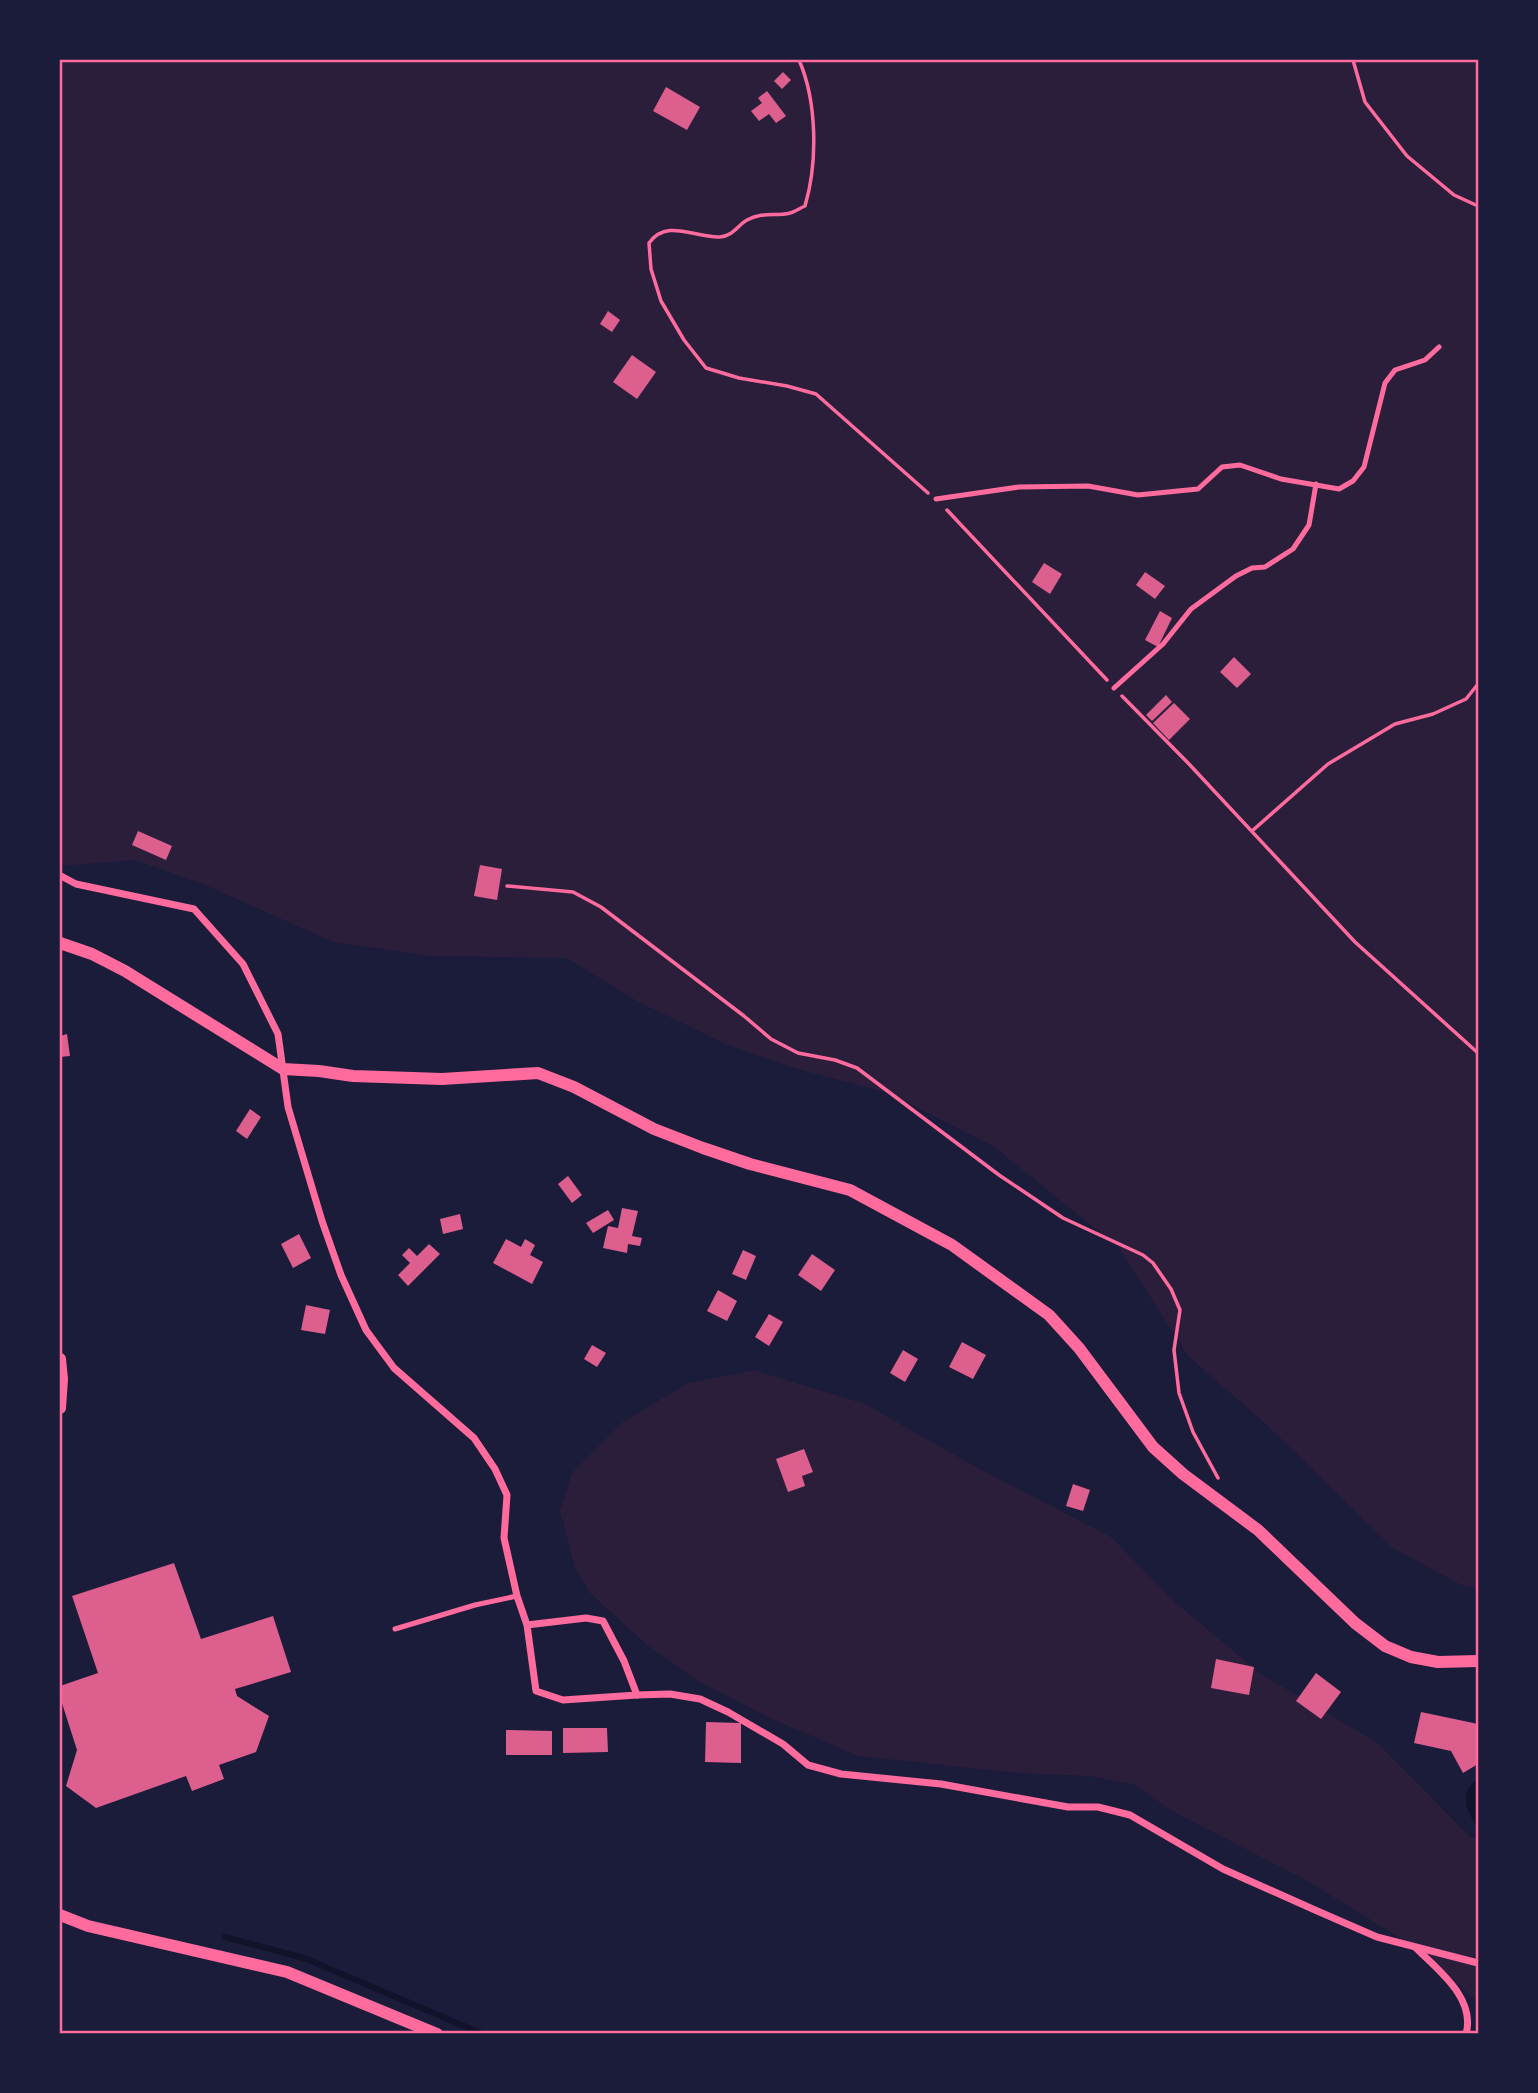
<svg xmlns="http://www.w3.org/2000/svg" width="1538" height="2093" font-family="'Zilla Slab',serif">
  <style>
    .green { fill: #2a1e3b }
    .water { fill: #12122b }
    .lines { fill: none; stroke-linecap: round; stroke-linejoin: round }
    .stream { stroke: #12122b; stroke-width: 6 }
    .building { fill: #dd5f8e }
    .path { stroke: #ff6b9d; stroke-width: 3.5 }
    .service { stroke: #ff6b9d; stroke-width: 5 }
    .minor { stroke: #ff6b9d; stroke-width: 7 }
    .tertiary { stroke: #ff6b9d; stroke-width: 12 }
    .neatline { fill: none; stroke: #ff6b9d; stroke-width: 2.5 }
  </style>
  <rect width="100%" height="100%" fill="#1b1b3a"/>
  <g class="green">
    <path d="M 60,60 L 1478,60 L 1478,1588 L 1461,1585 L 1393,1548 L 1267,1425 L 1189,1357 L 1119,1248 L 993,1146 L 888,1093 L 794,1068 L 725,1044 L 635,1000 L 567,958 L 430,956 L 333,942 L 205,885 L 135,860 L 60,866 Z"/>
    <path d="M 754,1370 L 865,1404 L 976,1467 L 1111,1537 L 1176,1603 L 1261,1674 L 1379,1744 L 1470,1837 L 1478,1838 L 1478,2003 L 1426,1954 L 1306,1880 L 1170,1810 L 1136,1785 L 1089,1776 L 1018,1773 L 858,1756 L 770,1718 L 698,1681 L 647,1645 L 590,1593 L 575,1568 L 560,1511 L 572,1473 L 623,1422 L 688,1383 Z"/>
  </g>
  <path class="water" d="M 1478,1778 L 1478,1827 C 1465,1810 1459,1793 1478,1778 Z"/>
  <g class="lines">
    <path class="stream" d="M 225,1937 L 304,1958 L 483,2034"/>
  </g>
  <g class="building">
    <path d="M 783,72 L 791,80 L 782,89 L 774,81 Z"/>
    <path d="M 666,87 L 700,107 L 687,130 L 653,111 Z"/>
    <path d="M 767,91 L 786,116 L 776,123 L 769,114 L 759,121 L 751,111 L 762,103 L 758,98 Z"/>
    <path d="M 608,311 L 620,320 L 612,332 L 600,324 Z"/>
    <path d="M 632,355 L 656,372 L 637,399 L 613,382 Z"/>
    <path d="M 1044,563 L 1062,574 L 1050,594 L 1032,582 Z"/>
    <path d="M 1145,572 L 1165,586 L 1155,599 L 1136,585 Z"/>
    <path d="M 1160,611 L 1172,618 L 1158,647 L 1145,640 Z"/>
    <path d="M 1234,657 L 1251,674 L 1237,688 L 1220,672 Z"/>
    <path d="M 1166,695 L 1172,702 L 1152,721 L 1146,715 Z"/>
    <path d="M 1174,703 L 1190,719 L 1169,740 L 1153,723 Z"/>
    <path d="M 138,831 L 172,846 L 166,860 L 132,845 Z"/>
    <path d="M 480,865 L 502,869 L 497,900 L 474,896 Z"/>
    <path d="M 67,1034 L 70,1056 L 60,1057 L 60,1036 Z"/>
    <path d="M 250,1109 L 261,1117 L 247,1139 L 236,1131 Z"/>
    <path d="M 568,1176 L 582,1195 L 572,1203 L 558,1184 Z"/>
    <path d="M 622,1208 L 638,1211 L 632,1236 L 642,1238 L 640,1246 L 628,1244 L 627,1253 L 603,1248 L 608,1226 L 618,1228 Z"/>
    <path d="M 608,1210 L 614,1220 L 593,1233 L 586,1223 Z"/>
    <path d="M 460,1214 L 463,1229 L 443,1234 L 440,1219 Z"/>
    <path d="M 299,1234 L 311,1258 L 293,1268 L 281,1244 Z"/>
    <path d="M 506,1239 L 521,1247 L 525,1239 L 535,1245 L 530,1255 L 543,1262 L 532,1284 L 493,1263 Z"/>
    <path d="M 429,1244 L 440,1254 L 408,1286 L 398,1275 L 410,1263 L 402,1255 L 409,1248 L 417,1256 Z"/>
    <path d="M 743,1250 L 756,1256 L 746,1280 L 732,1274 Z"/>
    <path d="M 812,1254 L 835,1270 L 821,1291 L 798,1275 Z"/>
    <path d="M 718,1290 L 737,1301 L 727,1321 L 707,1311 Z"/>
    <path d="M 306,1305 L 330,1310 L 325,1334 L 301,1330 Z"/>
    <path d="M 769,1314 L 783,1322 L 769,1346 L 755,1337 Z"/>
    <path d="M 962,1342 L 986,1355 L 973,1379 L 949,1367 Z"/>
    <path d="M 592,1345 L 606,1353 L 597,1367 L 584,1359 Z"/>
    <path d="M 903,1350 L 918,1359 L 905,1382 L 890,1373 Z"/>
    <path d="M 804,1449 L 813,1472 L 802,1476 L 805,1486 L 788,1492 L 776,1459 Z"/>
    <path d="M 1073,1484 L 1090,1490 L 1083,1511 L 1066,1506 Z"/>
    <path d="M 174,1563 L 201,1639 L 273,1616 L 291,1672 L 235,1689 L 237,1696 L 269,1716 L 256,1752 L 219,1765 L 224,1779 L 192,1791 L 186,1776 L 96,1808 L 66,1786 L 77,1750 L 60,1697 L 60,1686 L 98,1673 L 72,1596 Z"/>
    <path d="M 1216,1659 L 1254,1667 L 1249,1695 L 1211,1688 Z"/>
    <path d="M 1316,1673 L 1341,1692 L 1321,1719 L 1296,1701 Z"/>
    <path d="M 1421,1712 L 1478,1724 L 1478,1764 L 1463,1773 L 1451,1751 L 1414,1743 Z"/>
    <path d="M 706,1722 L 741,1723 L 741,1763 L 705,1762 Z"/>
    <path d="M 563,1728 L 607,1728 L 608,1752 L 563,1753 Z"/>
    <path d="M 506,1730 L 552,1731 L 552,1755 L 506,1755 Z"/>
  </g>
  <g class="lines">
    <g class="path">
      <path d="M 799,60 C 817,101 818,162 805,206 C 800,208 795,212 790,213 C 776,217 764,211 747,220 C 738,225 733,236 720,237 C 694,238 667,218 649,243 L 651,269 L 661,301 L 684,340 L 706,368 L 739,378 L 787,386 L 816,394 L 928,493"/>
      <path d="M 1353,60 L 1365,102 L 1407,156 L 1454,195 L 1478,206"/>
      <path d="M 947,510 L 1107,680"/>
      <path d="M 1122,696 L 1189,764 L 1355,942 L 1478,1053"/>
      <path d="M 1252,831 L 1328,764 L 1395,724 L 1433,714 L 1466,699 L 1478,684"/>
      <path d="M 507,886 L 573,892 L 601,907 L 744,1016 L 771,1039 L 798,1053 L 835,1060 L 857,1068 L 999,1175 L 1063,1218 L 1143,1255 L 1153,1263 L 1171,1289 L 1180,1310 L 1174,1350 L 1179,1393 L 1193,1432 L 1218,1478"/>
    </g>
    <g class="service">
      <path d="M 936,499 L 1019,487 L 1088,486 L 1138,495 L 1198,489 L 1222,467 L 1240,465 L 1281,479 L 1339,489 L 1353,481 L 1364,467 L 1385,383 L 1395,370 L 1425,360 L 1439,347"/>
      <path d="M 1114,688 L 1163,644 L 1191,609 L 1236,576 L 1252,568 L 1265,567 L 1293,549 L 1309,525 L 1316,484"/>
      <path d="M 395,1629 L 475,1605 L 517,1596"/>
    </g>
    <g class="minor">
      <path d="M 61,876 L 76,884 L 194,909 L 243,964 L 278,1034 L 288,1107 L 322,1221 L 341,1275 L 366,1330 L 394,1368 L 474,1438 L 495,1469 L 507,1495 L 504,1538 L 517,1596 L 527,1625 L 536,1691 L 563,1700 L 637,1695 L 624,1661 L 603,1621 L 586,1618 L 527,1625"/>
      <path d="M 637,1695 L 670,1694 L 700,1699 L 728,1712 L 783,1744 L 808,1765 L 841,1774 L 941,1784 L 1068,1807 L 1098,1807 L 1130,1815 L 1223,1869 L 1315,1910 L 1377,1937 L 1478,1963"/>
      <path d="M 1416,1948 C 1438,1970 1476,1998 1466,2034"/>
    </g>
    <g class="tertiary">
      <path d="M 60,943 L 92,954 L 125,971 L 283,1069 L 319,1071 L 353,1076 L 442,1079 L 538,1073 L 574,1087 L 654,1129 L 703,1148 L 750,1164 L 850,1190 L 952,1245 L 1049,1315 L 1079,1348 L 1153,1447 L 1183,1474 L 1258,1530 L 1355,1623 L 1385,1646 L 1411,1657 L 1438,1662 L 1478,1661"/>
      <path d="M 60,1359 L 62,1379 L 60,1408"/>
      <path d="M 60,1915 L 88,1926 L 287,1972 L 437,2034"/>
    </g>
  </g>
  <rect width="1538" height="2093" fill="none" stroke="#1b1b3a" stroke-width="122"/>
  <rect x="61" y="61" width="1416" height="1971" class="neatline"/>
</svg>
